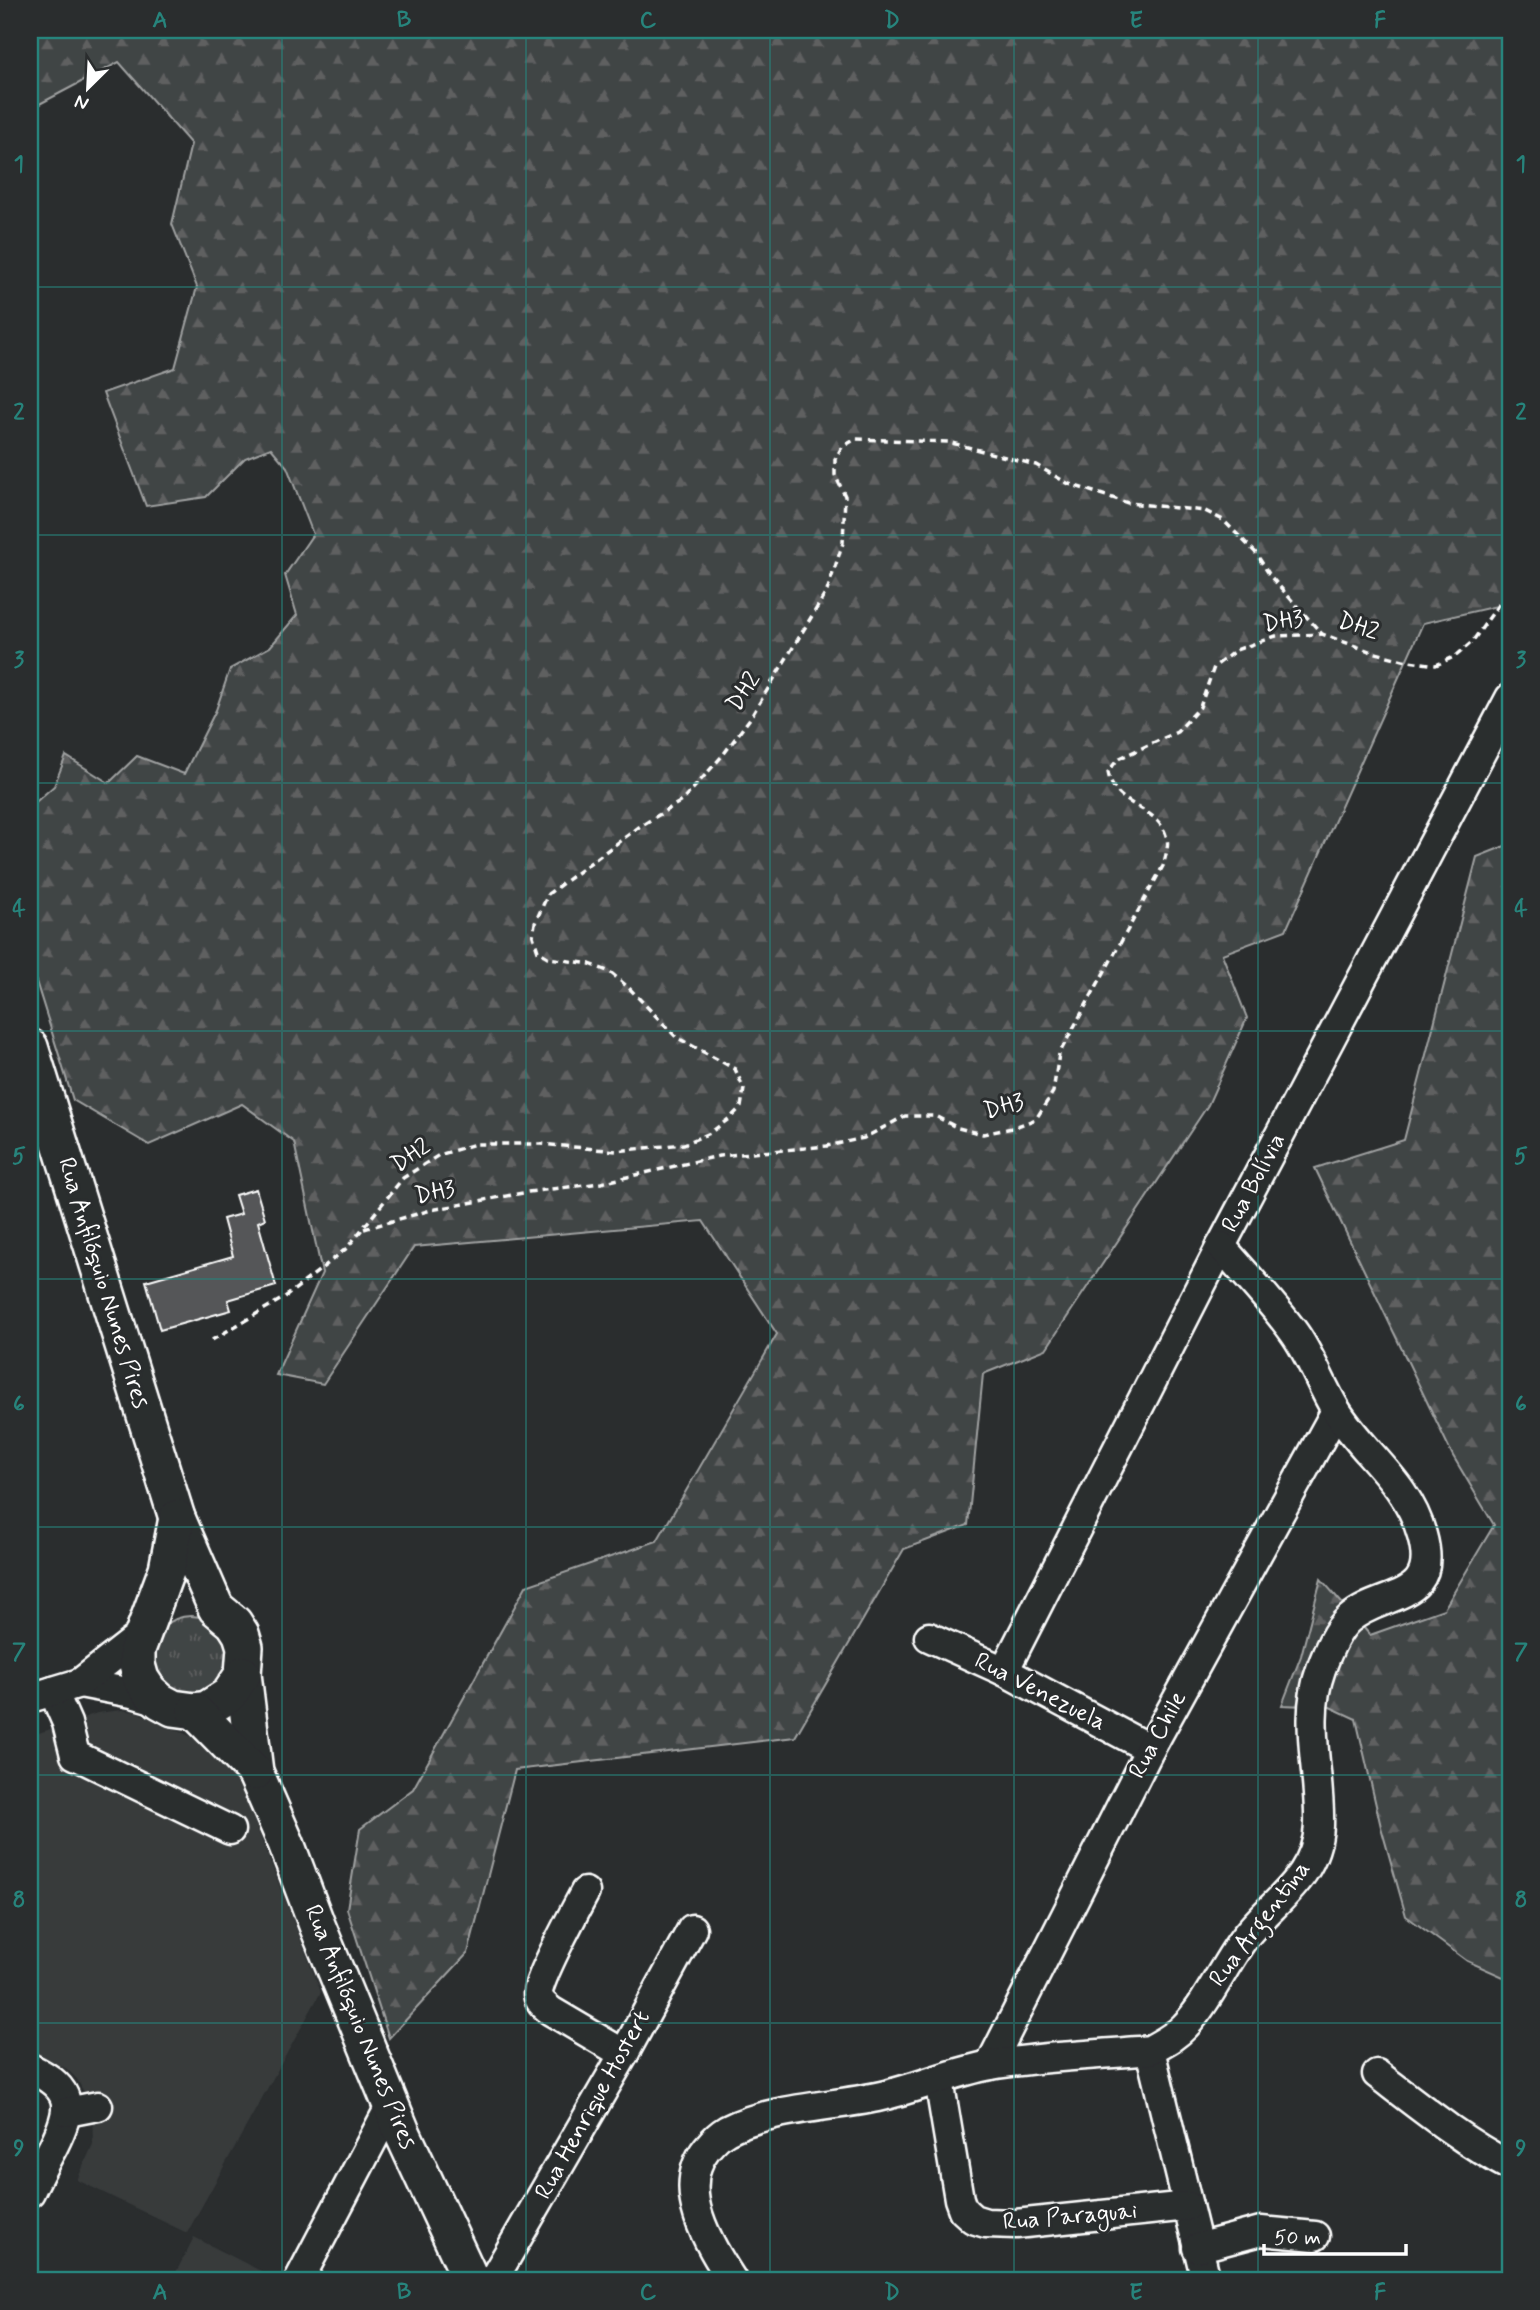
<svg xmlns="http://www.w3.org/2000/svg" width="1540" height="2310" font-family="Mynerve,sans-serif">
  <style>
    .built { fill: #373a3b }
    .grass { fill: url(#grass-tufts); stroke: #a0a2a2; stroke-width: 2 }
    .forest { fill: url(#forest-firs); stroke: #a0a2a2; stroke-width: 2 }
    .building { fill: #555758; stroke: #fff; stroke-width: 2 }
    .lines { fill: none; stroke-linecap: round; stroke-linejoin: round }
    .minor-casing { stroke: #fff; stroke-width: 33 }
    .major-casing { stroke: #fff; stroke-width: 40 }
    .path { stroke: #fff; stroke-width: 3.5; stroke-dasharray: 7 5; stroke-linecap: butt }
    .minor { stroke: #2a2d2e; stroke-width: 28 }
    .major { stroke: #2a2d2e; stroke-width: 35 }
    .grid { fill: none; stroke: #27847c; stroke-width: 2; stroke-opacity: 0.55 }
    .labels { text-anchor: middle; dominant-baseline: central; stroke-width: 6; stroke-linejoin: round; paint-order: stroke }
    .street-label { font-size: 24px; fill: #fff; stroke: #2a2d2e }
    .neatline { fill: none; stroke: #27847c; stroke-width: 2.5 }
    .grid-label { font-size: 23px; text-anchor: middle; font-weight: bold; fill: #27847c }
  </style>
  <defs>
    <pattern id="grass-tufts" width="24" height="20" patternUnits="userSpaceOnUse" patternTransform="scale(1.75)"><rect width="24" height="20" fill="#414445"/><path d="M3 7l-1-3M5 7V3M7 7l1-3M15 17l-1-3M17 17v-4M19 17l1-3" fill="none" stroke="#5e6061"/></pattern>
    <pattern id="forest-firs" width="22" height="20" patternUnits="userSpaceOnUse" patternTransform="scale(1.75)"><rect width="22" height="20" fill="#414445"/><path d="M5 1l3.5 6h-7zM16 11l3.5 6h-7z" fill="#5e6061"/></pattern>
  </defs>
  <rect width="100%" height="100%" fill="#2a2d2e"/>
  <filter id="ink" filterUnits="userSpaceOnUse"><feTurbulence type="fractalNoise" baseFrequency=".0143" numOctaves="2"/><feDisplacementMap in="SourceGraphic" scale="14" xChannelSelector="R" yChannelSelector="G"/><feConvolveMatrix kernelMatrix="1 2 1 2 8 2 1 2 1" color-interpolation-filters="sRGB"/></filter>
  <g filter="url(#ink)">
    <g class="built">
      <path d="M 122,1710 L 137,1712 L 214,1747 L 235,1771 L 321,1992 L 187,2233 L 77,2180 L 93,2144 L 92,2108 L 77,2079 L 67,2069 L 30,2050 L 30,1736 L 97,1713 Z"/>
      <path d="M 194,2237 L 278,2280 L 172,2280 Z"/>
    </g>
    <circle class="grass" cx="191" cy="1655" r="39"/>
    <g class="forest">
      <path d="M 30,30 L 1510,30 L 1510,603 L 1423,623 L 1286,930 L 1222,954 L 1247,1018 L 1208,1105 L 1046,1349 L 983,1374 L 968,1525 L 904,1549 L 795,1737 L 515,1770 L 468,1953 L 389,2038 L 347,1909 L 360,1829 L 413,1789 L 526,1586 L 657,1541 L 777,1334 L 703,1221 L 414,1247 L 323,1384 L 276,1375 L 322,1273 L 294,1142 L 242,1104 L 149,1145 L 73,1100 L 30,962 L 30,807 L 54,786 L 66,756 L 109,783 L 137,756 L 184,774 L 216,710 L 230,669 L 270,647 L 297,615 L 285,575 L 313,534 L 287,467 L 271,448 L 245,458 L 206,497 L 146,506 L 103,393 L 175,368 L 197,287 L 172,224 L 191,144 L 119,62 L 30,109 Z"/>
      <path d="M 1510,844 L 1510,1980 L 1467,1961 L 1406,1916 L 1381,1827 L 1356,1719 L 1330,1707 L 1282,1705 L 1301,1656 L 1321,1579 L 1370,1635 L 1444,1609 L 1494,1525 L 1453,1456 L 1315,1168 L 1404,1140 L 1477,857 Z"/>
    </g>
    <path class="building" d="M 256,1189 L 265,1219 L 258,1222 L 276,1286 L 228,1300 L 231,1310 L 160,1330 L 146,1281 L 233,1256 L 223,1219 L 241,1214 L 235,1195 Z"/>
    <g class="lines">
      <defs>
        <g id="minor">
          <path d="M 929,1637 L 1004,1671 L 1150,1749"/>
          <path d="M 1004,1671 L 1221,1246 L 1510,698"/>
          <path d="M 80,1683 L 132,1693 L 160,1701"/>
          <path d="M 53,1691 L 67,1723 L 75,1755 L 230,1830"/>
          <path d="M 30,1698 L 80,1683 L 140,1636"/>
          <path d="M 585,1892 C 577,1907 536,1983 538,1994 C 539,2002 545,2006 551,2011 L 624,2054"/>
          <path d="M 1150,2050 L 1206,2280"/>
          <path d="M 990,2065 L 1150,1749 L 1336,1411"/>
          <path d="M 30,2068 C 74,2089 73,2107 53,2147 C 45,2162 37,2177 30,2192"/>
          <path d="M 1377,2074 C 1420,2107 1462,2141 1510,2166"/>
          <path d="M 939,2080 L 959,2199 L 963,2210 L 973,2219 L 986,2223 L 1016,2224 L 1188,2206"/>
          <path d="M 67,2112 L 98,2106"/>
          <path d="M 1197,2248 L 1261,2231 L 1315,2236"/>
          <path d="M 299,2280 L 391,2105"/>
          <path d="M 493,2280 L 624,2054 L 692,1929"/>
          <path d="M 732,2280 C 709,2244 674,2189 707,2148 C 712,2142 720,2134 727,2130 C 770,2108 830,2107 877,2097 C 916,2089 952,2072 991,2065 C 1042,2056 1098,2055 1150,2050 C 1162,2043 1175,2037 1185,2026 C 1208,2002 1224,1965 1244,1938 C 1272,1901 1316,1879 1319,1826 C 1321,1773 1302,1721 1321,1669 C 1327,1653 1336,1630 1349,1619 C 1382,1590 1441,1603 1422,1535 C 1408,1482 1363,1454 1336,1410 C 1320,1384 1311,1355 1293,1331 C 1271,1301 1245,1274 1221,1246"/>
        </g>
        <g id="major">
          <path d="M 30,1047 L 177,1518 L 216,1608 L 234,1623 L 241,1634 L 245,1647 L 243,1674 L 255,1772 L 286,1843 L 317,1925 L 402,2132 L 471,2280"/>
          <path d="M 177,1518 L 167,1569 L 137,1650 L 137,1665 L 141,1679 L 149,1691 L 160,1701 L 173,1708 L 195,1711 L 207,1709 L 229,1695 L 243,1674"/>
          <path d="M 195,1711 L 255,1772"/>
        </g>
      </defs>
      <use href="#minor" class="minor-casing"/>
      <use href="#major" class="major-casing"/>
      <g class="path">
        <path d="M 364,1229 L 431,1210 L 528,1192 L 601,1183 L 719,1156 L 827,1146 L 864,1138 L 905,1116 L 935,1116 L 958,1128 L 983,1134 L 1012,1128 L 1036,1119 L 1053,1092 L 1059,1054 L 1163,866 C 1165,858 1169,846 1167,839 C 1159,803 1114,810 1108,772 L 1118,759 L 1177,732 L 1200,707 L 1214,667 L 1236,650 L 1276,636 L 1322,634"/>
        <path d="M 212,1340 L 285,1297 L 321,1269 L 347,1248 L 403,1178 L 439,1155 L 475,1144 L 541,1144 L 617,1151 L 684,1144 L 710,1133 L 730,1118 L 741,1107 L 744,1089 L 735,1069 L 676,1037 L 629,988 L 610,972 L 590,964 L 549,958 L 538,951 L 533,936 L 535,923 L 548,894 L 639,827 L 683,800 L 723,755 L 751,717 L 827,591 L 843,543 L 845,496 L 835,475 L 835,459 L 842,447 L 856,439 L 948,442 L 1036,465 L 1069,484 L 1128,503 L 1205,511 L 1223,520 L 1255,552 L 1271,577 L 1322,634 L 1372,652 L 1403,660 L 1436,665 L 1456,656 L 1472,642 L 1501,601 L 1510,599"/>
      </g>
      <use href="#minor" class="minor"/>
      <use href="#major" class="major"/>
    </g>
  </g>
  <path class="grid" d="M 282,30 L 282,2280M 526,30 L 526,2280M 770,30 L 770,2280M 1014,30 L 1014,2280M 1258,30 L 1258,2280M 30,287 L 1510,287M 30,535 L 1510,535M 30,783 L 1510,783M 30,1031 L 1510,1031M 30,1279 L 1510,1279M 30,1527 L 1510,1527M 30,1775 L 1510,1775M 30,2023 L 1510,2023"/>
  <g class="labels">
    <g class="street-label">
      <text transform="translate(1283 622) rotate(-9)">DH3</text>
      <text transform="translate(1358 627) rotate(19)">DH2</text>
      <text transform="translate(744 692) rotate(-57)">DH2</text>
      <text transform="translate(1004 1107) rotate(-16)">DH3</text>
      <text transform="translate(411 1156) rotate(-34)">DH2</text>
      <text transform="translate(1254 1183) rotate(-62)">Rua Bolívia</text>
      <text transform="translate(435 1193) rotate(-12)">DH3</text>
      <text transform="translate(103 1283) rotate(73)">Rua Anfilóquio Nunes Pires</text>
      <text transform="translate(1040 1692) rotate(27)">Rua Venezuela</text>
      <text transform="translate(1158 1735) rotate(-62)">Rua Chile</text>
      <text transform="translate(1260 1924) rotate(-53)">Rua Argentina</text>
      <text transform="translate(360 2027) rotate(68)">Rua Anfilóquio Nunes Pires</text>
      <text transform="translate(593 2105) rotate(-61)">Rua Henrique Hostert</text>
      <text transform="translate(1070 2217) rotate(-5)">Rua Paraguai</text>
    </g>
  </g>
  <rect width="1540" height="2310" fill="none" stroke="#2a2d2e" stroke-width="77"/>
  <g transform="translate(88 88) rotate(204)" stroke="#2a2d2e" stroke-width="5" paint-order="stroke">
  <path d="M0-5L12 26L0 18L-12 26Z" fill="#ffffff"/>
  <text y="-10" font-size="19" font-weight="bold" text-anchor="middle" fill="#ffffff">N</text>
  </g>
  <path d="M1264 2244v10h142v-10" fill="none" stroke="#ffffff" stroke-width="3.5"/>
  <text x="1274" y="2244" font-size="21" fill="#ffffff" stroke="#2a2d2e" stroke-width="5" paint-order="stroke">50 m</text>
  <rect x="38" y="38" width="1464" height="2234" class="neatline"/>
  <g class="grid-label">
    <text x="160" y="27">A</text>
    <text x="404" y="27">B</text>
    <text x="648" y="27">C</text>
    <text x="892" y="27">D</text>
    <text x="1136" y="27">E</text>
    <text x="1380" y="27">F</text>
    <text x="19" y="171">1</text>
    <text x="1521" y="171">1</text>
    <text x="19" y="419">2</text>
    <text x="1521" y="419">2</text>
    <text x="19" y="667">3</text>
    <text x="1521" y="667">3</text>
    <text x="19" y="915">4</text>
    <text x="1521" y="915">4</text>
    <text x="19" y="1163">5</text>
    <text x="1521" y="1163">5</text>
    <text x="19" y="1411">6</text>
    <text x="1521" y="1411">6</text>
    <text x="19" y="1659">7</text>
    <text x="1521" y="1659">7</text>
    <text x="19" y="1907">8</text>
    <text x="1521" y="1907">8</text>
    <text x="19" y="2155">9</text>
    <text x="1521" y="2155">9</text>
    <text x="160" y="2299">A</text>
    <text x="404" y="2299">B</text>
    <text x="648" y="2299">C</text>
    <text x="892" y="2299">D</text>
    <text x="1136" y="2299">E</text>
    <text x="1380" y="2299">F</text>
  </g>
</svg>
